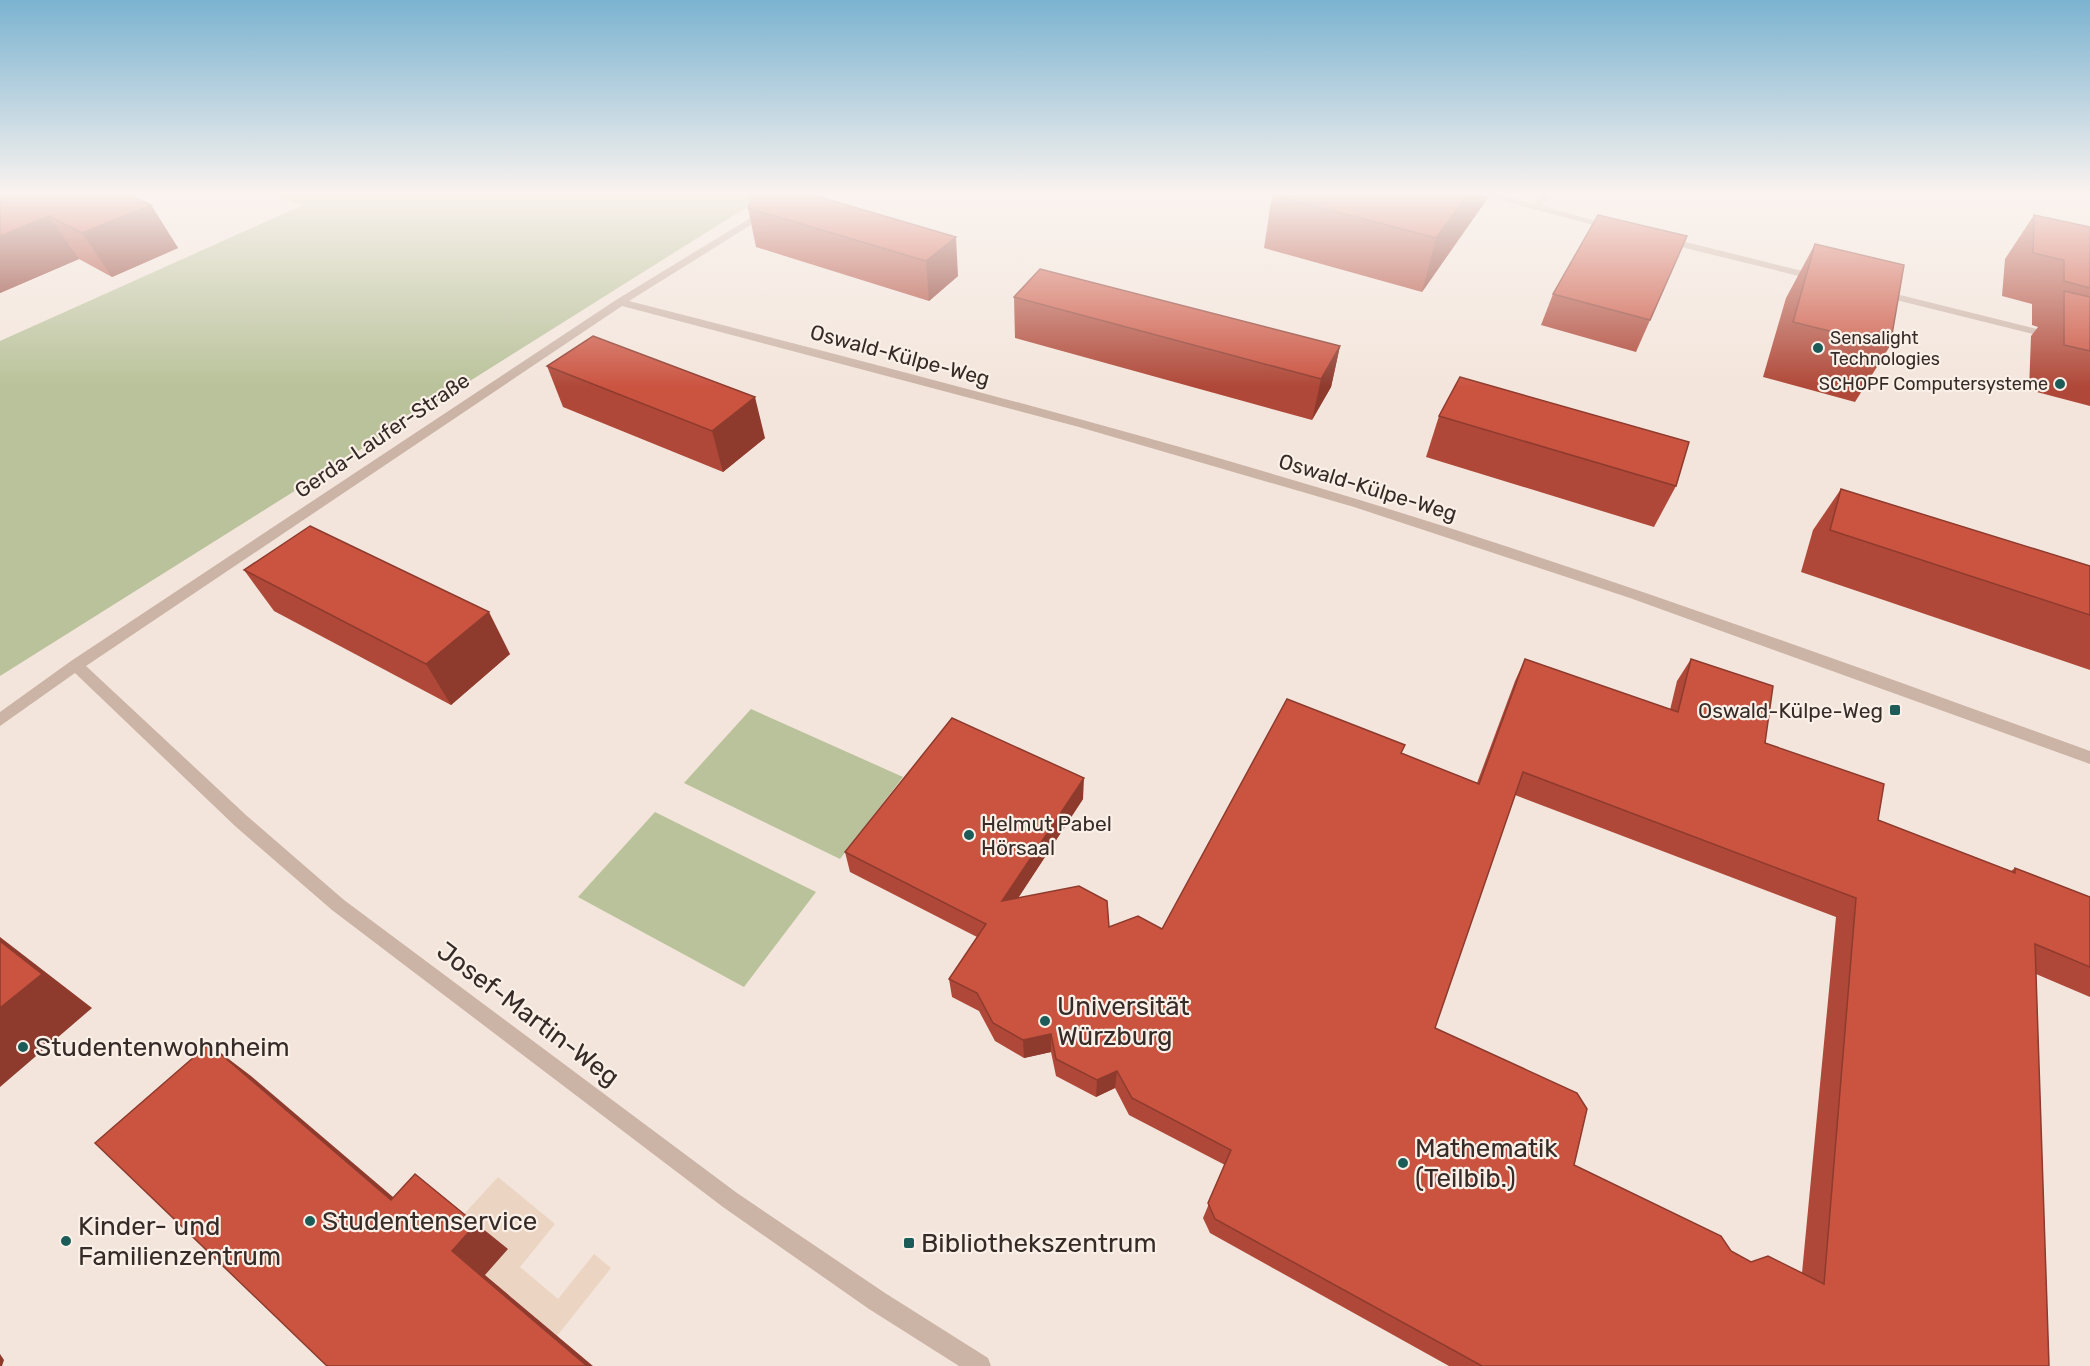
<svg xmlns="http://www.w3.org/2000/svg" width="2090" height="1366" font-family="Rubik,sans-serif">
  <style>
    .green { fill: #b9c29a }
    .plaza { fill: #ebd4c1 }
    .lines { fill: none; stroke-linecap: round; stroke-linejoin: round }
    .minor { fill: #cbb3a6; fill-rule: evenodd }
    .wall { fill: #af4838; fill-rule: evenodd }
    .shaded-wall { fill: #8e3b2e }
    .building { fill: #cb5441; stroke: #8e3b2e; stroke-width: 1.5; fill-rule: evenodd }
    .poi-dot { fill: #1b5b58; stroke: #faf0e8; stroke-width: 2 }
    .labels { text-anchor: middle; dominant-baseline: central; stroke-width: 4.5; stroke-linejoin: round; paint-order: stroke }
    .far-poi-label { font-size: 18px; fill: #372b27; stroke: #faf0e8; text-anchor: start }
    .street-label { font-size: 21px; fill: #372b27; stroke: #faf0e8 }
    .poi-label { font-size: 21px; fill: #372b27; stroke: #faf0e8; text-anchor: end }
    .near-poi-label { font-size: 26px; fill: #372b27; stroke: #faf0e8; text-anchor: start }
    .near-street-label { font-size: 26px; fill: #372b27; stroke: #faf0e8 }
  </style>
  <rect width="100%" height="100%" fill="#f3e5db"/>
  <g class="green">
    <path d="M 272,195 L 766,195 L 0,676 L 0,341 L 303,205 Z"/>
    <path d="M 751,709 L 903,777 L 840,859 L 684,783 Z"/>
    <path d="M 655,812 L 816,892 L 744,987 L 578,897 Z"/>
  </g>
  <path class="plaza" d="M 498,1177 L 555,1224 L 520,1267 L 558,1299 L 594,1254 L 611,1268 L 557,1336 L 442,1238 Z"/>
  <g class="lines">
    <g class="minor">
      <path d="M 788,195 L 799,195 L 629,301 C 875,364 1121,427 1363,501 C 1608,576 1849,664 2090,751 L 2090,764 L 1630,598 L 1354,507 L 1079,427 L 622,306 L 86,666 L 247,816 L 344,900 L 737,1193 L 885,1293 L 988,1358 L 991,1366 L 959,1366 L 869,1309 L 723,1207 L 332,910 L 235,826 L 75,673 L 0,726 L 0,712 L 71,661 L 616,300 Z"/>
      <path d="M 1481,195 L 1498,195 L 1534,204 L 1540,195 L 1549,195 L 1542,206 L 1617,227 L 1612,230 Z"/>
      <path d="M 1665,237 L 1823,276 L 1824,278 L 1819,281 L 1661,242 L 1660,240 Z"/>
      <path d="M 1880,290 L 2090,342 L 2090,348 L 1876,295 L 1876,291 Z"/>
    </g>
  </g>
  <g class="wall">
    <path d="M 0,195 L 151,205 L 178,248 L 112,277 L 79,259 L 0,293 Z"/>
    <path d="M 813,195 L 958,276 L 929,301 L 756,247 L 748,208 Z"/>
    <path d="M 1272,195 L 1488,195 L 1487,199 L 1422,292 L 1264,248 Z"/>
    <path d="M 2034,215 L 2090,227 L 2090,406 L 2029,390 L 2031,336 L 2038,327 L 2032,325 L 2032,304 L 2002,296 L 2005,259 Z"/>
    <path d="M 1687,236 L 1636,352 L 1541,325 L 1553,294 Z"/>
    <path d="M 1815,244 L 1890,346 L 1855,402 L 1763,377 L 1786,298 Z"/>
    <path d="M 1014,297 L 1340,346 L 1331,387 L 1312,420 L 1015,338 Z"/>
    <path d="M 547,366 L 765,438 L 723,472 L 563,407 Z"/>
    <path d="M 1439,416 L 1676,486 L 1654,527 L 1426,457 Z"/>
    <path d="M 1841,489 L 2090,566 L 2090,670 L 1801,572 L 1813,530 Z"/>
    <path d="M 244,570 L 510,654 L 451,705 L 274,611 Z"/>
    <path d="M 1525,659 L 1670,710 L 1677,681 L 1691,659 L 1765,743 L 1878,820 L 2011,871 L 2015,868 L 2090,897 L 2090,997 L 2036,974 L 2049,1366 L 1449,1366 L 1210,1233 L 1203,1218 L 1225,1165 L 1129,1115 L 1115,1088 L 1096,1097 L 1056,1076 L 1051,1052 L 1024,1058 L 995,1041 L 979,1011 L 952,997 L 949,979 L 977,937 L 850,872 L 845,852 L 1083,799 L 1018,898 L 1109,927 L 1162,929 L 1402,754 L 1477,783 L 1515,681 ZM 1515,795 L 1836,917 L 1802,1273 L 1751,1262 L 1574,1165 L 1435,1028 Z"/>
  </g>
  <g class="shaded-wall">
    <path d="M 1467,195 L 1488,195 L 1487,199 L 1422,292 L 1436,238 Z"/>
    <path d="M 151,205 L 178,248 L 112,277 L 82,233 Z"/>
    <path d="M 49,216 L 79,259 L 0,293 L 0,236 Z"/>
    <path d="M 956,237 L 958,276 L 929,301 L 926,261 Z"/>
    <path d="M 1340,346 L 1331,387 L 1312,420 L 1321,379 Z"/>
    <path d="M 755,397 L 765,438 L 723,472 L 712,431 Z"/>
    <path d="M 489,612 L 510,654 L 451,705 L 426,664 Z"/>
    <path d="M 1084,778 L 1083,799 L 1003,921 L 1002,901 Z"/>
    <path d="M 0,937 L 92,1008 L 0,1087 Z"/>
    <path d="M 1051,1034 L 1051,1052 L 1024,1058 L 1023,1040 Z"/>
    <path d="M 209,1044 L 251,1076 L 427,1226 L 391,1200 Z"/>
    <path d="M 1117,1071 L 1115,1088 L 1096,1097 L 1097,1080 Z"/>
    <path d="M 415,1174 L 508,1249 L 485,1275 L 593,1366 L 587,1366 L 452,1251 Z"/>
    <path d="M 0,1354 L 4,1360 L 2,1366 L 0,1366 Z"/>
  </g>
  <g class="building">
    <path d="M 0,195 L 130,195 L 151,205 L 82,233 L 49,216 L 0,236 Z"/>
    <path d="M 753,195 L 813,195 L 956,237 L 926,261 L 748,208 Z"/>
    <path d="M 1273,195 L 1467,195 L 1436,238 Z"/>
    <path d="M 1598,215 L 1687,236 L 1650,320 L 1553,294 Z"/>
    <path d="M 2034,215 L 2090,227 L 2090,288 L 2064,281 L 2064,260 L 2033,253 Z"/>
    <path d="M 1815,244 L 1904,265 L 1890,346 L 1793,322 Z"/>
    <path d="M 1040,269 L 1340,346 L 1321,379 L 1014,297 Z"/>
    <path d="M 2064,291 L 2090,297 L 2090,351 L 2064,345 Z"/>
    <path d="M 593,336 L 755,397 L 712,431 L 547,366 Z"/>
    <path d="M 1460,377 L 1689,442 L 1676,486 L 1439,416 Z"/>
    <path d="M 1841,489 L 2090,566 L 2090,615 L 1830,530 Z"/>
    <path d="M 310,526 L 489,612 L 426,664 L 244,570 Z"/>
    <path d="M 1525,659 L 1678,712 L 1691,659 L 1773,686 L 1765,743 L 1884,784 L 1878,820 L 2015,873 L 2015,868 L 2090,897 L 2090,967 L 2035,944 L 2049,1366 L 1482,1366 L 1215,1219 L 1208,1203 L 1231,1150 L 1132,1098 L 1117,1071 L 1097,1080 L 1056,1059 L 1051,1034 L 1023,1040 L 993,1023 L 977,993 L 949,979 L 986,924 L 845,852 L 952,718 L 1084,778 L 1002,901 L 1079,886 L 1107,901 L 1109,927 L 1138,916 L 1162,929 L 1287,699 L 1405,745 L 1401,753 L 1479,784 ZM 1523,772 L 1856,898 L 1824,1284 L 1768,1256 L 1751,1262 L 1731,1251 L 1721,1236 L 1574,1165 L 1587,1109 L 1577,1093 L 1435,1028 Z"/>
    <path d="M 0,941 L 42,974 L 0,1008 Z"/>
    <path d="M 209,1044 L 391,1200 L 415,1174 L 476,1224 L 452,1251 L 587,1366 L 327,1366 L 95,1143 Z"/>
  </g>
  <linearGradient id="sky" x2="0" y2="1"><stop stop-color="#7bb3d0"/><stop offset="0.5" stop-color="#faf3ef"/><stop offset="1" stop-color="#faf3ef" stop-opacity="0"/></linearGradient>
  <rect width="2090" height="387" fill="url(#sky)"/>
  <g class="poi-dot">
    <circle cx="1818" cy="348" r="6"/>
    <circle cx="2060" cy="384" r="6"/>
    <rect x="1889" y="704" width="12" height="12" rx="3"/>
    <circle cx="969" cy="835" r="6"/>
    <circle cx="1045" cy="1021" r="6"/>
    <circle cx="23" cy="1047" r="6"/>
    <circle cx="1403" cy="1163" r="6"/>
    <circle cx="310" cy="1221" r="6"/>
    <circle cx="66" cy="1241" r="6"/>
    <rect x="903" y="1237" width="12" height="12" rx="3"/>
  </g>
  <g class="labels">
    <g class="far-poi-label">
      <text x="1830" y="338">Sensalight<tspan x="1830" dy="21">Technologies</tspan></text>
      <text x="2048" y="384" text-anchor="end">SCHOPF Computersysteme</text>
    </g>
    <g class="street-label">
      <text transform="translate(900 355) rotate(15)">Oswald-Külpe-Weg</text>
      <text transform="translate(382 435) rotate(-34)">Gerda-Laufer-Straße</text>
      <text transform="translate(1368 487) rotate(17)">Oswald-Külpe-Weg</text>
    </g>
    <g class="poi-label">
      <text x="1883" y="710">Oswald-Külpe-Weg</text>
      <text x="981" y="823" text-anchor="start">Helmut Pabel<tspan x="981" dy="24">Hörsaal</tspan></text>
    </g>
    <g class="near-poi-label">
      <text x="1057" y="1006">Universität<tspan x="1057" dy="30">Würzburg</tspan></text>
      <text x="35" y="1047">Studentenwohnheim</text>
      <text x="1415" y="1148">Mathematik<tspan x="1415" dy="30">(Teilbib.)</tspan></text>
      <text x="322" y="1221">Studentenservice</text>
      <text x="78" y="1226">Kinder- und<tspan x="78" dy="30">Familienzentrum</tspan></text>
      <text x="921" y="1243">Bibliothekszentrum</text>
    </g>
    <g class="near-street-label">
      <text transform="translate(528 1014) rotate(37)">Josef-Martin-Weg</text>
    </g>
  </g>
</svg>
